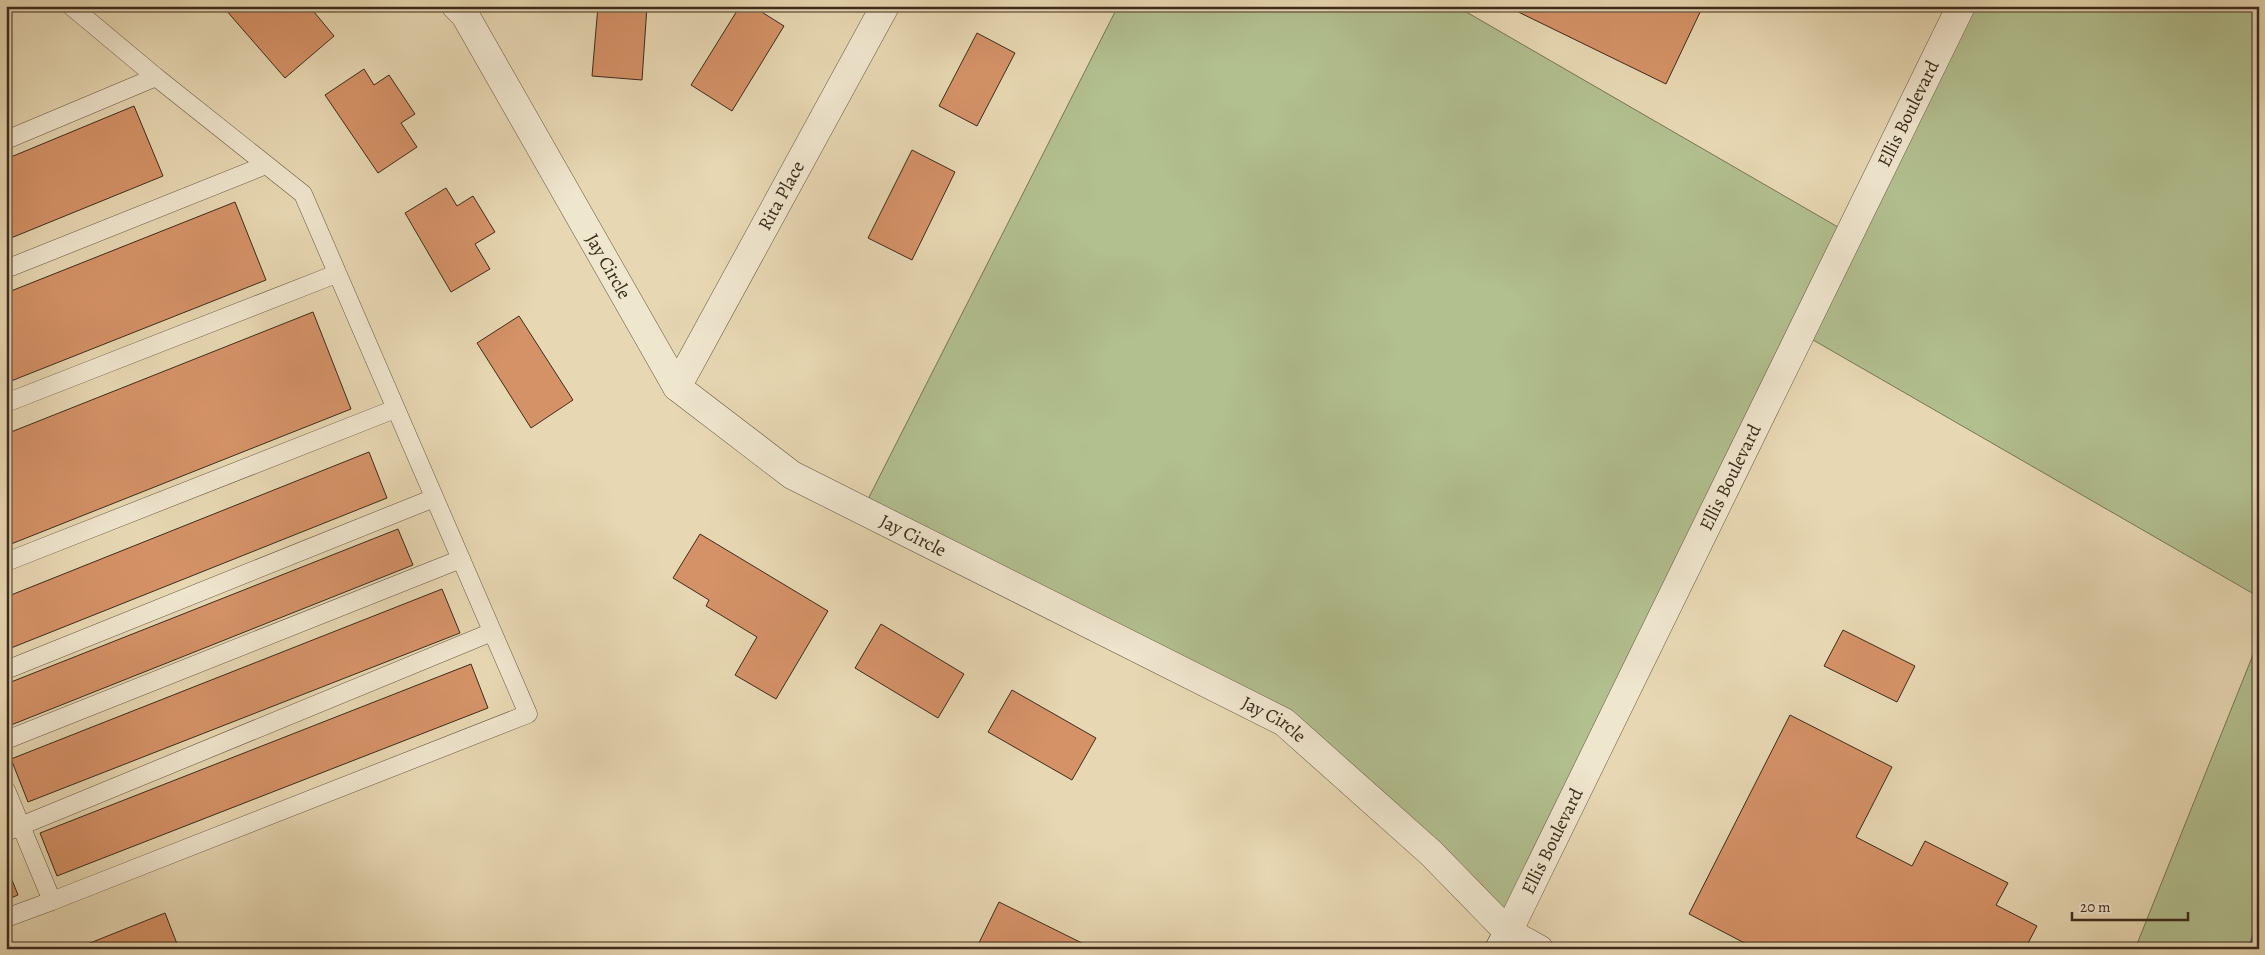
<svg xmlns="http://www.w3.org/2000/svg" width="2265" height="955" font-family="Alegreya,serif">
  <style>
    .green { fill: #b2bf8f; stroke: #777556 }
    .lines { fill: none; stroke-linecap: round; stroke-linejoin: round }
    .stream { stroke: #767e7b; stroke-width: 11 }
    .building { fill: #d59267; stroke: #3c2b1d }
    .lane-casing { stroke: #675642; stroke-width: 19 }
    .street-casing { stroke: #675642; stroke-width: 29 }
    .secondary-casing { stroke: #3c2b1d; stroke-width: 29 }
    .lane { stroke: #efe6ce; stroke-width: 18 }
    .street { stroke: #efe6ce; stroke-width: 28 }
    .secondary { stroke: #efe6ce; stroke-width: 28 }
    .labels { text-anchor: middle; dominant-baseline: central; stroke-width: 5; stroke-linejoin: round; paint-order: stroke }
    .street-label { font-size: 19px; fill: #3c2b1d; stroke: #efe6ce }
  </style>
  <rect width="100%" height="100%" fill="#e7d8b3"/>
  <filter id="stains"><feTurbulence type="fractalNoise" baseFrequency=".004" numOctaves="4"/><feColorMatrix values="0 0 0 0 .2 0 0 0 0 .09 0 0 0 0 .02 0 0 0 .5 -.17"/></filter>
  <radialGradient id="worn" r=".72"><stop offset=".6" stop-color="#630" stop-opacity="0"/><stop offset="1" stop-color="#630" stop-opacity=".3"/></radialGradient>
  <g class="green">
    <path d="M 1118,6 L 1456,6 L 1850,234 L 1961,6 L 2259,6 L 2259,597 L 1801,333 L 1508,932 L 1284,722 L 862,511 Z"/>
    <path d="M 2259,640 L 2259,949 L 2135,949 Z"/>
  </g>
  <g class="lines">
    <path class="stream" d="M 2253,949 L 2259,932"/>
  </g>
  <g class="building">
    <path d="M 228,6 L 309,6 L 334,36 L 285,78 L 225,9 Z"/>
    <path d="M 598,6 L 647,6 L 642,80 L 592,76 Z"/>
    <path d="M 740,6 L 752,6 L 784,26 L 732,111 L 691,85 Z"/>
    <path d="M 1506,6 L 1703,6 L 1666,84 Z"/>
    <path d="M 977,33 L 1015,53 L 977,126 L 939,106 Z"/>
    <path d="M 364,69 L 374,85 L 389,75 L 415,114 L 401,123 L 417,147 L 378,173 L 325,95 Z"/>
    <path d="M 134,106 L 163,176 L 6,240 L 6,159 Z"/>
    <path d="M 912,150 L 955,172 L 912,260 L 868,238 Z"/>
    <path d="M 446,188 L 457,206 L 473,196 L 495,232 L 475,244 L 490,269 L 451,292 L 405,213 Z"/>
    <path d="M 235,202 L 266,280 L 6,383 L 6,293 Z"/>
    <path d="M 313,312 L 351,409 L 6,546 L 6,434 Z"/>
    <path d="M 519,316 L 573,400 L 531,428 L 477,343 Z"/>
    <path d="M 369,452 L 387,498 L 6,650 L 6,597 Z"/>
    <path d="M 398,529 L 413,565 L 6,727 L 6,684 Z"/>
    <path d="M 700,534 L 828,611 L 776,699 L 735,675 L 757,637 L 706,606 L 709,600 L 673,578 Z"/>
    <path d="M 442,589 L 460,633 L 28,802 L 11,759 Z"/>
    <path d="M 881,624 L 964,674 L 938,718 L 855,668 Z"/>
    <path d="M 1843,630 L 1915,666 L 1897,702 L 1824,666 Z"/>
    <path d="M 471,664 L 488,708 L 57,876 L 40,833 Z"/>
    <path d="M 1012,690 L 1096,738 L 1072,780 L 988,732 Z"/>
    <path d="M 1790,715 L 1892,767 L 1856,837 L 1912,866 L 1925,841 L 2008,883 L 1996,905 L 2037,926 L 2025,949 L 1756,949 L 1689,914 Z"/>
    <path d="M 6,865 L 18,895 L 6,900 Z"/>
    <path d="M 999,902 L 1094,949 L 976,949 Z"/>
    <path d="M 165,913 L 179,949 L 75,949 Z"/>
  </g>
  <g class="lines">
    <defs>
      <g id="lane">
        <path d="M 6,140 L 156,77 L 71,6"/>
        <path d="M 6,269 L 266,165"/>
        <path d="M 6,403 L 336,274"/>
        <path d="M 6,562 L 395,409"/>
        <path d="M 6,670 L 434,498"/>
        <path d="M 6,740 L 461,559"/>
        <path d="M 6,790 L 52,901 L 6,918"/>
        <path d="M 6,832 L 492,632"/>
        <path d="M 52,901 L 528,714 L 303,194 L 156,77"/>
      </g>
      <g id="street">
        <path id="s1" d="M 456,6 L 465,15 L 677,387 L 792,475 L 1284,722 L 1431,853 L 1508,932 L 1539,949"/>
        <path id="s2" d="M 677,387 L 885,6"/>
        <path id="s3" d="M 1508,932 L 1961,6"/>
      </g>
      <path id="secondary" d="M 1499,949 L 1508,932"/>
    </defs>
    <use href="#lane" class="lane-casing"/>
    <use href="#street" class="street-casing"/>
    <use href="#secondary" class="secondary-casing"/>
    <use href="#lane" class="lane"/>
    <use href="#street" class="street"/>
    <use href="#secondary" class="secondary"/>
  </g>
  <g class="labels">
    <g class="street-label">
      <text stroke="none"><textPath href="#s3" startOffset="911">Ellis Boulevard</textPath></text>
      <text stroke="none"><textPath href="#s2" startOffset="218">Rita Place</textPath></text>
      <text stroke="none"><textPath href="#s1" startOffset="302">Jay Circle</textPath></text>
      <text stroke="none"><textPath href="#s3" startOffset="506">Ellis Boulevard</textPath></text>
      <text stroke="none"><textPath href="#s1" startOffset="721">Jay Circle</textPath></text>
      <text stroke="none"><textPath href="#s1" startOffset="1126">Jay Circle</textPath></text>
      <text stroke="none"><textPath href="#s3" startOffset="101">Ellis Boulevard</textPath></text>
    </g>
  </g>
  <rect width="2265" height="955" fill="none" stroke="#e7d8b3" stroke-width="25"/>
  <rect x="8" y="8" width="2250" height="940" fill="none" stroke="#3c2b1d" stroke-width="2.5"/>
  <rect x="12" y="12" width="2240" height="930" fill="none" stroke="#3c2b1d"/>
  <path d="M2072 912v8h116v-8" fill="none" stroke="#3c2b1d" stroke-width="2.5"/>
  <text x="2080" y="912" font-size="15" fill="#3c2b1d" stroke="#efe6ce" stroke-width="4" paint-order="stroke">20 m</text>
  <rect width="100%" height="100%" filter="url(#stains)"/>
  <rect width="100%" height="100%" fill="url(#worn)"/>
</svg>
